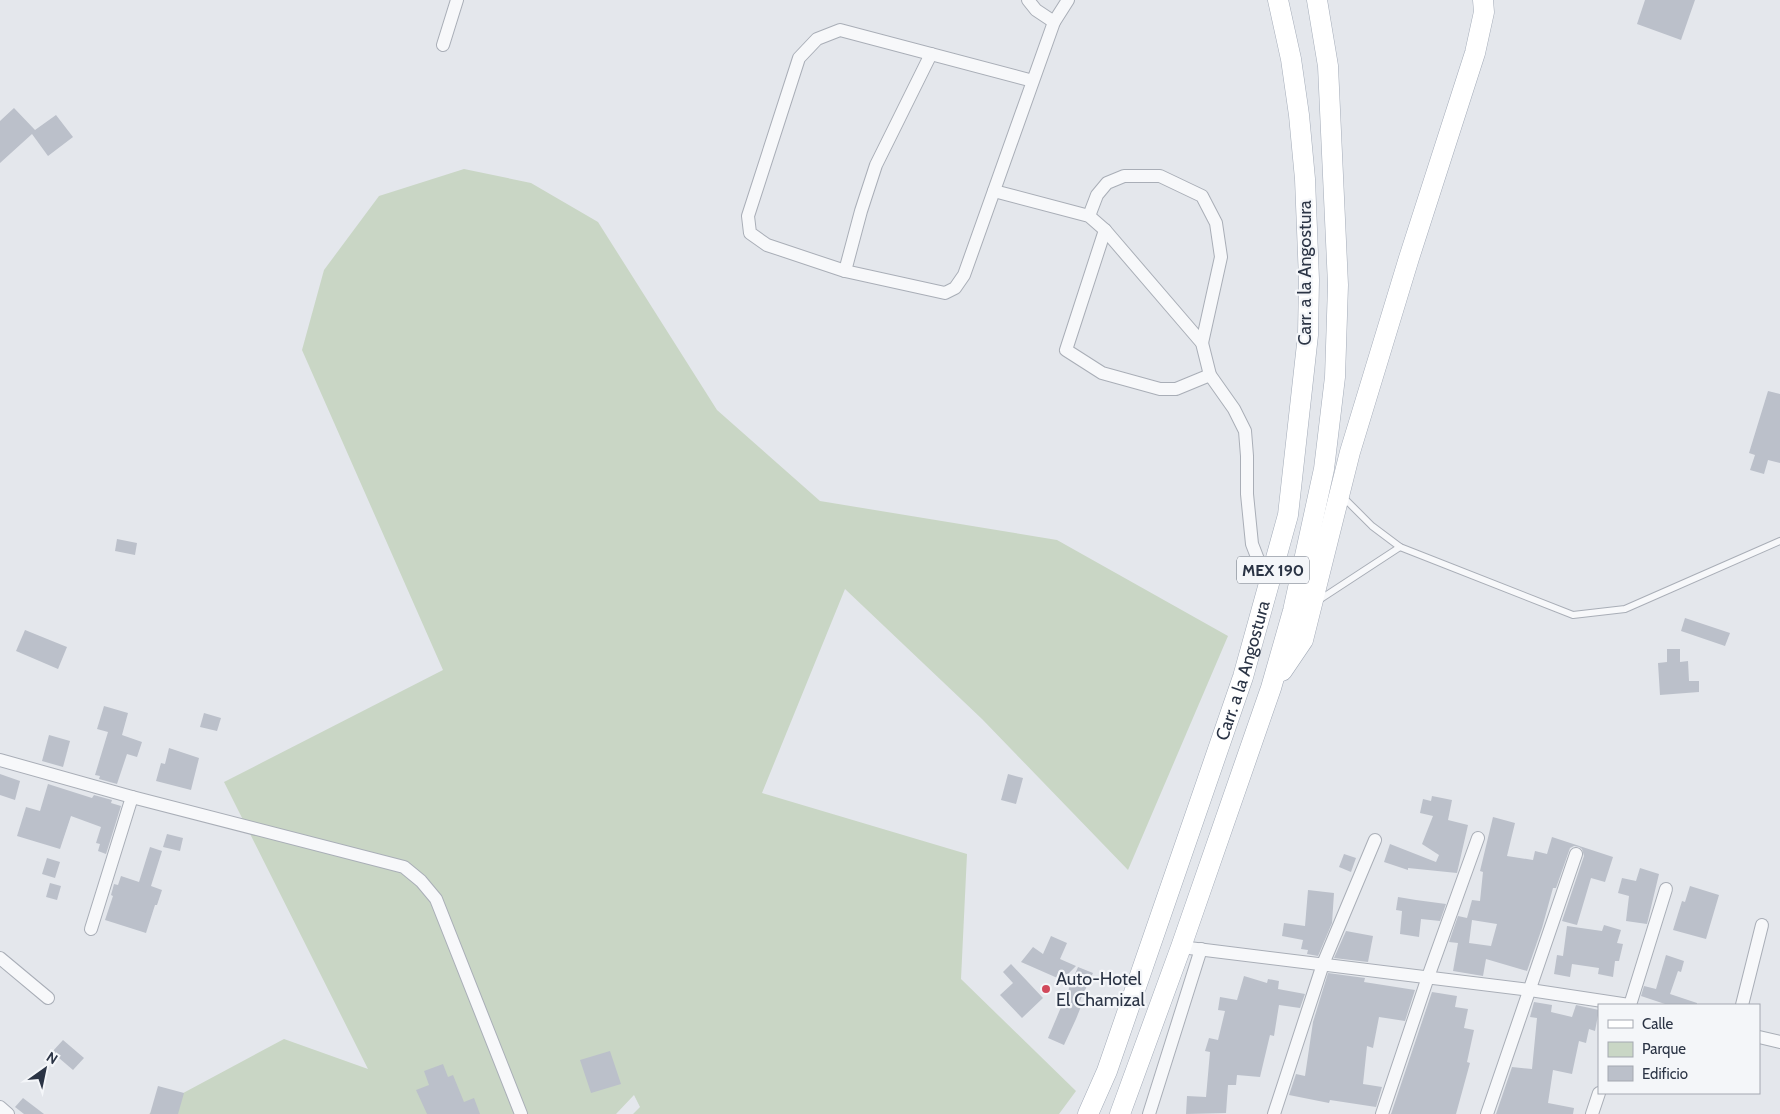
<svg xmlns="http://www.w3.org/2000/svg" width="1780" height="1114" font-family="Cabin,sans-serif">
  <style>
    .green { fill: #c9d6c5 }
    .building { fill: #bbc0ca; fill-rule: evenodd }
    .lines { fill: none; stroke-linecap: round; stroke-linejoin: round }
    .lane-casing { stroke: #a9aeb7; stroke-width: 8 }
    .street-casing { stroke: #a9aeb7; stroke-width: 14 }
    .primary-casing { stroke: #a3abb8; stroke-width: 21 }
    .lane { stroke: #f7f8fa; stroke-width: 6 }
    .street { stroke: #f7f8fa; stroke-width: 12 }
    .primary { stroke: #fff; stroke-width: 20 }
    .poi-dot { fill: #d1495b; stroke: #f4f6f9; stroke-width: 2 }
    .labels { text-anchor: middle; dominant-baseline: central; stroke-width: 4.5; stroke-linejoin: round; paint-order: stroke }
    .shield { fill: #f4f6f9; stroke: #676e7b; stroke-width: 1 }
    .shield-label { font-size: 16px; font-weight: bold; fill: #2b3445 }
    .street-label { font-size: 18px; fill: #2b3445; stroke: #f4f6f9 }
    .poi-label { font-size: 18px; fill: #2b3445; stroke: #f4f6f9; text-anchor: start }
  </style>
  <rect width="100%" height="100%" fill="#e4e7ec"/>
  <path class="green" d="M 464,169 L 531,183 L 598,222 L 717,410 L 820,501 L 1057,540 L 1228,636 L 1128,870 L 982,719 L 845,589 L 762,793 L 967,854 L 961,979 L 1076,1091 L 1059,1114 L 633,1114 L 640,1107 L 634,1095 L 616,1114 L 149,1114 L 159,1106 L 284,1039 L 368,1069 L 224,782 L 443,670 L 302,350 L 324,270 L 379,196 Z"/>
  <g class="building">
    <path d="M 1645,0 L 1695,0 L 1681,40 L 1637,24 Z"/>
    <path d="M 14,108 L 35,130 L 56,115 L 73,137 L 48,156 L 32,134 L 0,163 L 0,121 Z"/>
    <path d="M 1768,391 L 1780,394 L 1780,463 L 1768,460 L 1764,474 L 1750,470 L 1755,455 L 1749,453 Z"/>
    <path d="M 117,539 L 137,543 L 135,555 L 115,551 Z"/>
    <path d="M 1685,618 L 1730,633 L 1725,646 L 1681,631 Z"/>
    <path d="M 25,630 L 67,647 L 58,669 L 16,651 Z"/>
    <path d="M 1667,649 L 1680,649 L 1680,662 L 1688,661 L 1689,681 L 1699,681 L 1699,692 L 1660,695 L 1658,663 L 1667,662 Z"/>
    <path d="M 104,706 L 128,713 L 122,735 L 142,742 L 137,757 L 127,754 L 117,784 L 99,779 L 100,776 L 95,775 L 108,732 L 97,729 Z"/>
    <path d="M 204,713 L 221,718 L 217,731 L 200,727 Z"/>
    <path d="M 49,735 L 70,741 L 63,767 L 42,761 Z"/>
    <path d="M 169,748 L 199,758 L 191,790 L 156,781 L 161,763 L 165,764 Z"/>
    <path d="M 0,774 L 20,781 L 15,800 L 0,795 Z"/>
    <path d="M 1008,774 L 1023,778 L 1016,804 L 1001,800 Z"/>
    <path d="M 48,784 L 92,798 L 94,795 L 112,800 L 111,803 L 121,806 L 106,854 L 98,851 L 100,844 L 96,843 L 101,827 L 71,816 L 60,849 L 17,836 L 26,807 L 40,811 Z"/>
    <path d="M 1432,796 L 1452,800 L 1448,820 L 1468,825 L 1457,873 L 1408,868 L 1408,870 L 1384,862 L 1390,844 L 1436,862 L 1439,855 L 1422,844 L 1433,816 L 1420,813 L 1423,799 L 1431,801 Z"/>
    <path d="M 1493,817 L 1515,823 L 1507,856 L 1533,860 L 1535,851 L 1547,854 L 1552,837 L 1613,857 L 1605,882 L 1591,878 L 1577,925 L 1562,921 L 1584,856 L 1582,849 L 1579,847 L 1574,846 L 1570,848 L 1556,888 L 1553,888 L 1542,928 L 1527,971 L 1486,959 L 1483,976 L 1453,971 L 1458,943 L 1449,942 L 1458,916 L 1467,918 L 1472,900 L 1480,901 L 1483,872 L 1480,871 ZM 1472,920 L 1497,924 L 1491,946 L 1469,943 Z"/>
    <path d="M 167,834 L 183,838 L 180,851 L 163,847 Z"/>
    <path d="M 150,847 L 162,851 L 151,886 L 162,890 L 157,905 L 155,905 L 146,933 L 105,920 L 113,896 L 111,895 L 114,884 L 118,885 L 121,876 L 139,882 Z"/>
    <path d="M 1344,854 L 1356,858 L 1351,872 L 1339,867 Z"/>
    <path d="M 47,858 L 60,862 L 55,878 L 42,874 Z"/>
    <path d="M 1640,868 L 1659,874 L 1647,924 L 1626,921 L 1629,896 L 1618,893 L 1622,878 L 1636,881 Z"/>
    <path d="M 50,883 L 61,886 L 57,900 L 46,897 Z"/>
    <path d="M 1690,886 L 1719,895 L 1706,939 L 1673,930 L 1682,901 L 1685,902 Z"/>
    <path d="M 1308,890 L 1334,893 L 1332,923 L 1318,956 L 1307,954 L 1308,950 L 1301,949 L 1303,940 L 1282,936 L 1284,923 L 1305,926 Z"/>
    <path d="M 1398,897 L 1416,900 L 1446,904 L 1440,921 L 1421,919 L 1419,937 L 1400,934 L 1402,911 L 1396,910 Z"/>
    <path d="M 1604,925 L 1621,930 L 1617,943 L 1623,944 L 1619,961 L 1615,961 L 1613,977 L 1598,974 L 1599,968 L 1572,964 L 1570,977 L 1554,974 L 1557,955 L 1563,956 L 1567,926 L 1602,931 Z"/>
    <path d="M 1346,931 L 1373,936 L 1368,962 L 1334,958 Z"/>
    <path d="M 1051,936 L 1067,943 L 1060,959 L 1076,966 L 1062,980 L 1021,962 L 1033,947 L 1043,954 Z"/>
    <path d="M 1666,955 L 1684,961 L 1681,972 L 1678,971 L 1670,994 L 1697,1003 L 1697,1005 L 1668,1005 L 1641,996 L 1644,986 L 1656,989 Z"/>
    <path d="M 1011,964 L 1043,998 L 1022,1018 L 1000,995 L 1013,983 L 1003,972 Z"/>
    <path d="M 1078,967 L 1093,973 L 1079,1003 L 1082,1004 L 1076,1019 L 1064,1045 L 1048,1038 Z"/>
    <path d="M 1328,973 L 1365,978 L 1364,982 L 1415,990 L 1405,1021 L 1379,1017 L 1373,1048 L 1367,1046 L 1363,1084 L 1382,1087 L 1376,1107 L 1330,1100 L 1329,1103 L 1289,1095 L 1296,1074 L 1305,1076 L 1313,1022 Z"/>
    <path d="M 1244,976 L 1267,983 L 1268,979 L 1279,981 L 1278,989 L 1305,994 L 1300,1008 L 1279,1005 L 1274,1036 L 1270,1035 L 1260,1077 L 1237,1075 L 1236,1085 L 1228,1085 L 1226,1113 L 1186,1114 L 1187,1096 L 1206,1097 L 1210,1052 L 1205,1051 L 1209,1038 L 1218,1040 L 1225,1011 L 1218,1010 L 1220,997 L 1237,1000 Z"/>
    <path d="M 1432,992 L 1457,996 L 1455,1007 L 1468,1009 L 1464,1028 L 1474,1030 L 1467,1062 L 1470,1063 L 1456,1114 L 1391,1114 Z"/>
    <path d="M 1534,1002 L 1552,1005 L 1551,1012 L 1572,1017 L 1576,1005 L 1599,1010 L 1595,1031 L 1589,1029 L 1586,1043 L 1579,1041 L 1572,1074 L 1553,1070 L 1548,1103 L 1574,1108 L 1573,1114 L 1496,1114 L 1512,1067 L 1532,1069 L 1537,1018 L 1530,1017 Z"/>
    <path d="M 63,1040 L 84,1058 L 73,1070 L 52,1052 Z"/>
    <path d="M 610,1051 L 621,1084 L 591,1093 L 580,1060 Z"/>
    <path d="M 443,1064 L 448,1077 L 453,1075 L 464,1102 L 474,1098 L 480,1114 L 427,1114 L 416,1090 L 429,1085 L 424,1071 Z"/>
    <path d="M 158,1086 L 184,1093 L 178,1114 L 150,1114 Z"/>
    <path d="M 23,1098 L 44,1114 L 24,1114 L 15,1107 Z"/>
  </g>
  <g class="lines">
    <defs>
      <g id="lane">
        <path d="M 1343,497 L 1372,526 L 1400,547 L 1573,615 L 1625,609 L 1780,541"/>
        <path d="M 1319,600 L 1400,547"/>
      </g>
      <g id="street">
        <path d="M 1028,0 L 1036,10 L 1054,22"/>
        <path d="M 443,45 L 457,0"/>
        <path d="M 1033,81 L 840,30 L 817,39 L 799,58 L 748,216 L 750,233 L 767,245 L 845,271 L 945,293 L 955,288 L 964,275 L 1054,22 L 1068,0"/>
        <path d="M 994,191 L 1089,216 L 1105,230 L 1202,343 L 1210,375 L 1234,409 L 1245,431 L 1247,456 L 1247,494 L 1252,544 L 1259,562 L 1271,578"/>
        <path d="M 1089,216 L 1097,195 L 1107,183 L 1124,176 L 1160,176 L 1202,196 L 1216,223 L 1221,257 L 1202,343"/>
        <path d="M 1105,230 L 1066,350 L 1102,373 L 1160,389 L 1176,389 L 1210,375"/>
        <path d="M 845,271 L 861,211 L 876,165 L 931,54"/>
        <path d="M 0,760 L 132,797 L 404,867 L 421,881 L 436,899 L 521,1114"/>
        <path d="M 91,929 L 132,797"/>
        <path d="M 1181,947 L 1530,990 L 1629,1005"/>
        <path d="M 0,958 L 48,998"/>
        <path d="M 1630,1005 L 1666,889"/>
        <path d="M 1742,1005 L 1762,925"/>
        <path d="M 1759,1037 L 1780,1042"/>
        <path d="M 0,1107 L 8,1114"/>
        <path d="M 1149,1114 L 1201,949"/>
        <path d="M 1274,1114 L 1323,964 L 1375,840"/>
        <path d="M 1382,1114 L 1428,977 L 1478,838"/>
        <path d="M 1487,1114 L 1576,854"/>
        <path d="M 1592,1114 L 1599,1093"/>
      </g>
      <g id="primary">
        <path d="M 1282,671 L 1303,640 L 1350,452 L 1409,258 L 1475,53 L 1484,12 L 1483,0"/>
        <path id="s1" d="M 1088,1114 L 1107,1071 L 1243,677 L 1288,515 L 1308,335 L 1309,280 L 1305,179 L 1299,115 L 1291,59 L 1278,0"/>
        <path d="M 1120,1114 L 1181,947 L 1271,688 L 1293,611 L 1324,469 L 1335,377 L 1338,285 L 1328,66 L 1317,0"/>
      </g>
    </defs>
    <use href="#lane" class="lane-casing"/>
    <use href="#street" class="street-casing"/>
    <use href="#primary" class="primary-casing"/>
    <use href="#lane" class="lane"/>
    <use href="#street" class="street"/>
    <use href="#primary" class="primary"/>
  </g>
  <circle class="poi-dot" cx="1046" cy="989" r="5"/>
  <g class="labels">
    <rect class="shield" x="1237" y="556.5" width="72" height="27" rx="4"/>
    <g class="shield-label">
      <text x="1273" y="570">MEX 190</text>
    </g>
    <g class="street-label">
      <text transform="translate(1305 273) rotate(-90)">Carr. a la Angostura</text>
      <text stroke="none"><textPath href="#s1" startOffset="470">Carr. a la Angostura</textPath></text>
    </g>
    <g class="poi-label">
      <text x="1056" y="979">Auto-Hotel<tspan x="1056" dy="21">El Chamizal</tspan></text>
    </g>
  </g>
  <rect x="1598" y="1004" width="162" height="90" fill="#f4f6f9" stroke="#a4a8b1"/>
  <rect x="1608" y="1020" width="25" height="8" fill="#ffffff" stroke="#a4a8b1"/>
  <text x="1642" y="1029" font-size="15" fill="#2b3445">Calle</text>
  <rect x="1608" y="1042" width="25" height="15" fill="#c9d6c5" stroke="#a4a8b1"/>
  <text x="1642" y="1054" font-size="15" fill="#2b3445">Parque</text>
  <rect x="1608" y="1066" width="25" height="15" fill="#bbc0ca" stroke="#a4a8b1"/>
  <text x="1642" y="1079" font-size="15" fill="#2b3445">Edificio</text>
  <g transform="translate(45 1069) rotate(33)" stroke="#f4f6f9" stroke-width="4" paint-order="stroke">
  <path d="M0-4L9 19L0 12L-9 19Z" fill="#2b3445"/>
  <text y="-8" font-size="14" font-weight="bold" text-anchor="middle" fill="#2b3445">N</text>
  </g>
</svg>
